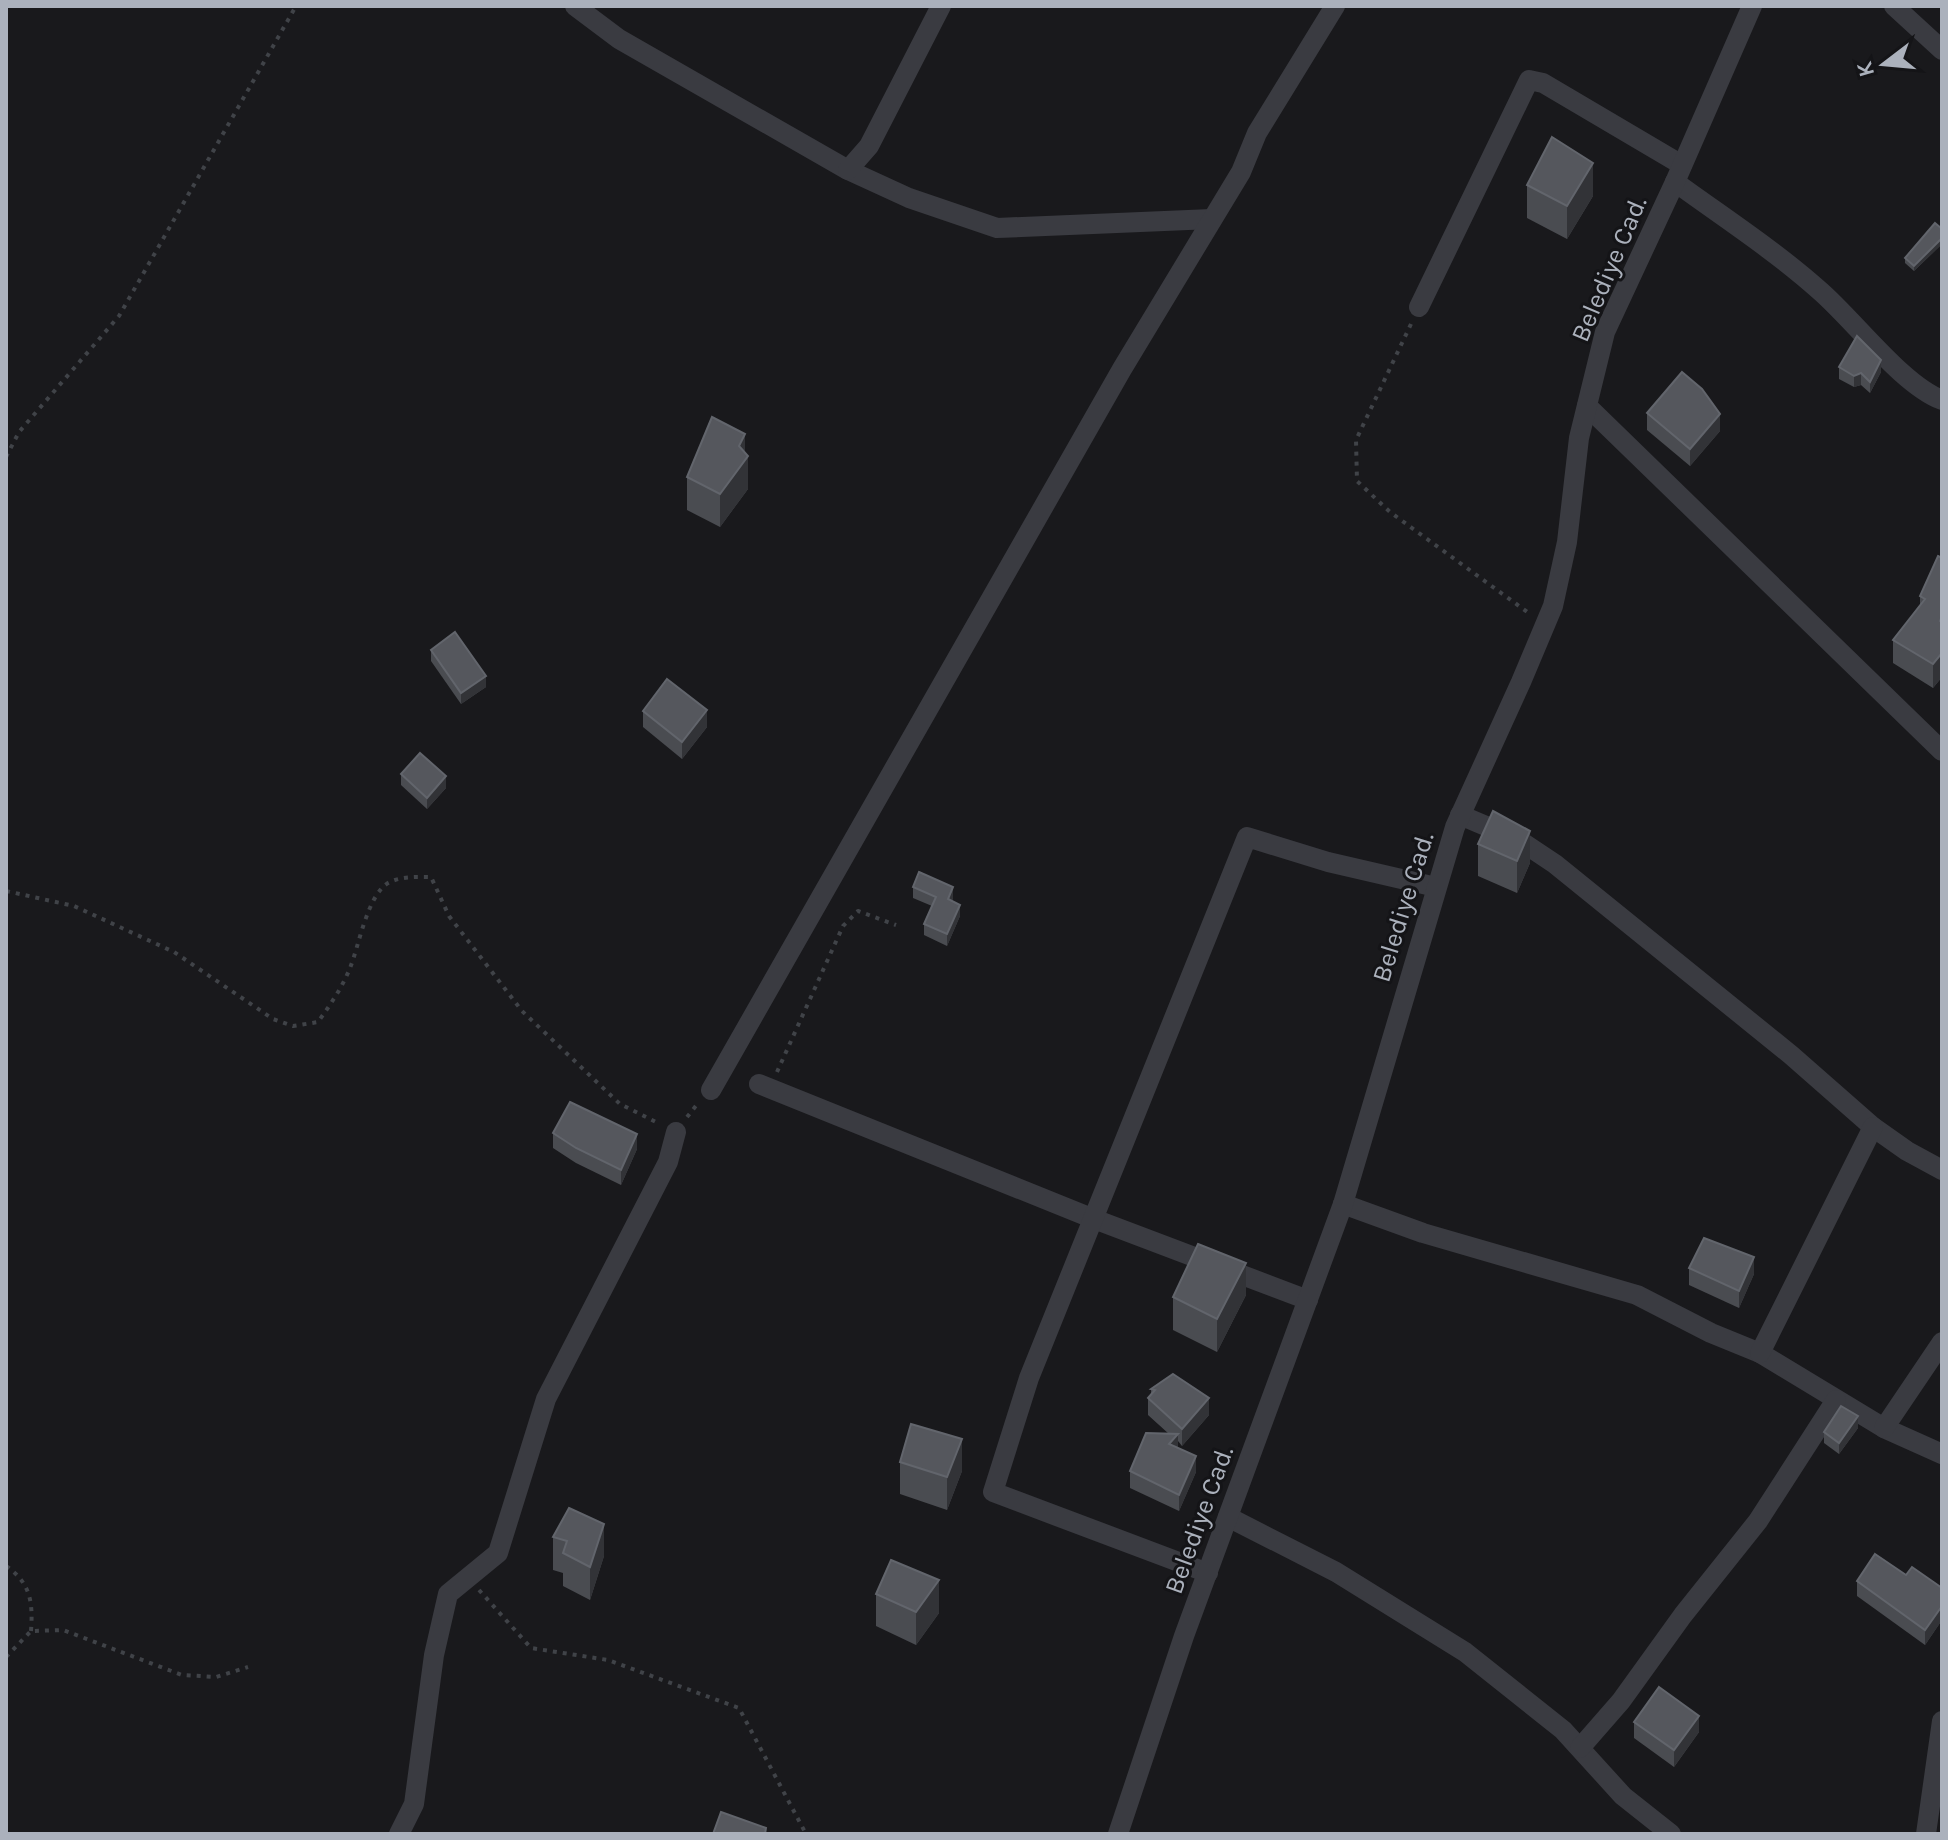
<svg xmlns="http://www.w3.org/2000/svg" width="1948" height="1840" font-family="Karla,sans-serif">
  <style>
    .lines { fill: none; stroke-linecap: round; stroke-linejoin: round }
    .path { stroke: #404348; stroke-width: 4; stroke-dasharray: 4 6; stroke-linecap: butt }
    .minor { stroke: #3a3b41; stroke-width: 20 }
    .wall { fill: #4a4c51 }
    .shaded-wall { fill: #323337 }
    .building { fill: #55575d; stroke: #62656c; stroke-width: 2 }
    .labels { text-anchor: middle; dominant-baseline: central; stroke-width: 6; stroke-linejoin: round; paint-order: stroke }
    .street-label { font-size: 26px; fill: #abb1bc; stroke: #141417 }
  </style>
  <rect width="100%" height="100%" fill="#19191c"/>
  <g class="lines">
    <g class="path">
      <path d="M 1411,324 L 1356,440 L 1357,481 L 1390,512 L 1530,614"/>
      <path d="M 6,457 L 19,432 L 119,316 L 296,6"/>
      <path d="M 6,891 L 74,906 L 174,952 L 273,1019 L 293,1026 L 318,1022 C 330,1005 342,988 350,968 C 359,946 367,896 388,883 C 401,876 416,877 431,877 L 449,916 L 522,1011 L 620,1104 L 660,1124"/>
      <path d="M 777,1072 L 843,926 L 858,911 L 896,925"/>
      <path d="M 687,1117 L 699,1102"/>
      <path d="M 6,1566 C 31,1583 33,1603 31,1631"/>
      <path d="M 479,1590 L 531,1648 L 608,1660 L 739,1708 L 806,1834"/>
      <path d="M 6,1657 L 31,1631 L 63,1630 L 182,1675 L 216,1677 L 248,1667"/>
    </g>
    <g class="minor">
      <path d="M 575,6 L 619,39 L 848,170 L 909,198 L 997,228 L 1212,219"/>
      <path d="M 1894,6 L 1942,50"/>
      <path d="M 848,170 L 869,146 L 941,6"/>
      <path d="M 1675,182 C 1723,217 1774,250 1819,290 C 1854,320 1902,385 1942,400"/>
      <path d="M 1419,307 L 1529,80 L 1543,83 L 1682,165"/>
      <path d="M 1587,406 L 1942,751"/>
      <path d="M 1460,815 L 1519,840 L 1555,864 L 1791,1055 L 1873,1127 L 1907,1151 L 1942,1170"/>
      <path d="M 759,1084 L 1094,1219 L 1308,1300"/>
      <path d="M 711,1090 L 1122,369 L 1241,172 L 1257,133 L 1335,6"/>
      <path d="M 1343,1204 L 1423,1233 L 1637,1295 L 1711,1333 L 1760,1353 L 1884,1428 L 1942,1454"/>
      <path d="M 1760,1353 L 1873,1127"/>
      <path d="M 1884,1428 L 1942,1342"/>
      <path d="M 1228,1517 L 1336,1572 L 1465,1652 L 1563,1730 L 1623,1796 L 1671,1834"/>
      <path d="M 1208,1573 L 993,1492 L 1029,1378 L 1247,837 L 1328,862 L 1436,887"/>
      <path d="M 1580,1748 L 1621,1701 L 1683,1615 L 1758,1521 L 1836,1400"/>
      <path d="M 399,1834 L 414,1804 L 434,1655 L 448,1594 L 498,1553 L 546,1399 L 668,1162 L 676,1132"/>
      <path d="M 1118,1834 L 1184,1636 L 1343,1204 L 1455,827 L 1521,682 L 1553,606 L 1567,542 L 1579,438 L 1605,332 L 1675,182 L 1752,6"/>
      <path d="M 1926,1834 L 1942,1721"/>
    </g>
  </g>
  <g class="wall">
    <path d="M 1527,185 L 1593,196 L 1567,239 L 1527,218 Z"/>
    <path d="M 1942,229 L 1942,244 L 1914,271 L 1905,263 L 1905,258 Z"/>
    <path d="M 1839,367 L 1881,372 L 1870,393 L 1861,385 L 1854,387 L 1839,379 Z"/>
    <path d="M 1647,413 L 1720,431 L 1690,466 L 1647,430 Z"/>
    <path d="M 745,452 L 748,489 L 720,527 L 687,510 L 687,477 Z"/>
    <path d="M 1942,558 L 1942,677 L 1933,688 L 1893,663 L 1893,640 L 1920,605 L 1920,596 Z"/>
    <path d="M 431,650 L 486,687 L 461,704 L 431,661 Z"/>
    <path d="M 643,711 L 707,727 L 682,759 L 643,727 Z"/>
    <path d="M 401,774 L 446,788 L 427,809 L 401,785 Z"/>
    <path d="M 1478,844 L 1530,863 L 1517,893 L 1478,876 Z"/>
    <path d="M 913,887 L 953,898 L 952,901 L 960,916 L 947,946 L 924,935 L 924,924 L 932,906 L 913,898 Z"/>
    <path d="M 553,1133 L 637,1149 L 621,1185 L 576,1163 L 553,1148 Z"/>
    <path d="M 1689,1268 L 1754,1274 L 1739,1308 L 1689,1285 Z"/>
    <path d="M 1246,1295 L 1217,1352 L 1173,1330 L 1173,1297 Z"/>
    <path d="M 1151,1389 L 1209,1415 L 1182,1446 L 1178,1441 L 1178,1448 L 1196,1472 L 1179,1511 L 1130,1488 L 1130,1471 L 1169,1434 L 1148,1415 L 1148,1398 L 1151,1394 Z"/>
    <path d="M 1858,1428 L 1839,1454 L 1824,1443 L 1824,1432 Z"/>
    <path d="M 900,1462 L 962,1471 L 947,1510 L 900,1494 Z"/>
    <path d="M 569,1508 L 604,1556 L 590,1600 L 563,1586 L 563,1573 L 553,1570 L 553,1537 Z"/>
    <path d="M 1906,1575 L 1942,1588 L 1942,1620 L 1925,1645 L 1857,1596 L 1857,1581 Z"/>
    <path d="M 876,1594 L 939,1613 L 916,1645 L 876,1626 Z"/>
    <path d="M 1634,1722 L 1699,1732 L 1674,1767 L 1634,1738 Z"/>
  </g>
  <g class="shaded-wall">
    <path d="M 1593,163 L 1593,196 L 1567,239 L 1567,206 Z"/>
    <path d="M 1942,238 L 1942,244 L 1914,271 L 1914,266 Z"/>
    <path d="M 1881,360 L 1881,372 L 1870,393 L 1870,382 Z"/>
    <path d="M 1861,373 L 1861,385 L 1854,387 L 1854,376 Z"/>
    <path d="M 1720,414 L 1720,431 L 1690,466 L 1690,449 Z"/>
    <path d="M 745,434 L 745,461 L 748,456 L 748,489 L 720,527 L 720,494 L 739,446 Z"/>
    <path d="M 1942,653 L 1942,677 L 1933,688 L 1933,664 Z"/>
    <path d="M 486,676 L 486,687 L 461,704 L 461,693 Z"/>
    <path d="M 707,710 L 707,727 L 682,759 L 682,742 Z"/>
    <path d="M 446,776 L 446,788 L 427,809 L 427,798 Z"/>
    <path d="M 1530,831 L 1530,863 L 1517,893 L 1517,861 Z"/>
    <path d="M 953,887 L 953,898 L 948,911 L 948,899 Z"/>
    <path d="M 960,905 L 960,916 L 947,946 L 947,934 Z"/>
    <path d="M 637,1134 L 637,1149 L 621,1185 L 621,1170 Z"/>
    <path d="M 1754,1257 L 1754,1274 L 1739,1308 L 1739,1291 Z"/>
    <path d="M 1246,1263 L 1246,1295 L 1217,1352 L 1217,1319 Z"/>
    <path d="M 1209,1398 L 1209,1415 L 1182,1446 L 1182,1429 Z"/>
    <path d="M 1858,1416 L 1858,1428 L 1839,1454 L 1839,1443 Z"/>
    <path d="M 1178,1434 L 1178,1451 L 1169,1444 Z"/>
    <path d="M 962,1439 L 962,1471 L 947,1510 L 947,1477 Z"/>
    <path d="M 1196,1456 L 1196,1472 L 1179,1511 L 1179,1495 Z"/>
    <path d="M 604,1524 L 604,1556 L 590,1600 L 590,1567 Z"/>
    <path d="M 939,1580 L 939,1613 L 916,1645 L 916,1612 Z"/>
    <path d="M 1942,1606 L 1942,1620 L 1925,1645 L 1925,1630 Z"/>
    <path d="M 1699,1716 L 1699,1732 L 1674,1767 L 1674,1750 Z"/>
  </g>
  <g class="building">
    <path d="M 1552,137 L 1593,163 L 1567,206 L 1527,185 Z"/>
    <path d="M 1935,223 L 1942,229 L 1942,238 L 1914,266 L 1905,258 Z"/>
    <path d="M 1857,336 L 1881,360 L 1870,382 L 1861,373 L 1854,376 L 1839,367 Z"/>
    <path d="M 1682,372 L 1702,389 L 1720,414 L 1690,449 L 1647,413 Z"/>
    <path d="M 712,417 L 745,434 L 739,446 L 748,456 L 720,494 L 687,477 Z"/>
    <path d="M 1938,556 L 1942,558 L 1942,616 L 1940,621 L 1942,623 L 1942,653 L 1933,664 L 1893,640 L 1925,599 L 1920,596 Z"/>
    <path d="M 455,632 L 486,676 L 461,693 L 431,650 Z"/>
    <path d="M 667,679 L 707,710 L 682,742 L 643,711 Z"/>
    <path d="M 420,753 L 446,776 L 427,798 L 401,774 Z"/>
    <path d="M 1493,811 L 1530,831 L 1517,861 L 1478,844 Z"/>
    <path d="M 919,872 L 953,887 L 948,899 L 960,905 L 947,934 L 924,924 L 936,897 L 913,887 Z"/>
    <path d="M 570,1102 L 637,1134 L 621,1170 L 576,1148 L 553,1133 Z"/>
    <path d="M 1704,1238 L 1754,1257 L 1739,1291 L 1689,1268 Z"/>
    <path d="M 1198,1244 L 1246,1263 L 1217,1319 L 1173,1297 Z"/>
    <path d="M 1173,1374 L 1209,1398 L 1182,1429 L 1148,1398 L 1155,1390 L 1151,1389 Z"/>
    <path d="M 1841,1406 L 1858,1416 L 1839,1443 L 1824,1432 Z"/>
    <path d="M 911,1424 L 962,1439 L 947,1477 L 900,1462 Z"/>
    <path d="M 1146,1433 L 1178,1434 L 1169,1444 L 1196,1456 L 1179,1495 L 1130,1471 Z"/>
    <path d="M 569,1508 L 604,1524 L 590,1567 L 563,1553 L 567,1541 L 553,1537 Z"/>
    <path d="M 1875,1554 L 1906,1575 L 1912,1567 L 1942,1588 L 1942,1606 L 1925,1630 L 1857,1581 Z"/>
    <path d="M 891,1560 L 939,1580 L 916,1612 L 876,1594 Z"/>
    <path d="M 1659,1687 L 1699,1716 L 1674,1750 L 1634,1722 Z"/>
    <path d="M 721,1812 L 766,1828 L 765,1834 L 713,1834 Z"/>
  </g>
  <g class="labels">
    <g class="street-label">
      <text transform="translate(1609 269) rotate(-67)">Belediye Cad.</text>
      <text transform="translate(1403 907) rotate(-73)">Belediye Cad.</text>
      <text transform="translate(1199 1520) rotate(-70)">Belediye Cad.</text>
    </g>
  </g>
  <rect width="1948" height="1840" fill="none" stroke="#abb1bc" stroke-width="16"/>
  <g transform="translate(1884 64) rotate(254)" stroke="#141417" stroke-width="6" paint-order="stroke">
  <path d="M0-6L14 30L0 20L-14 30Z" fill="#abb1bc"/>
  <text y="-12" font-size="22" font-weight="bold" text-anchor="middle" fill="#abb1bc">K</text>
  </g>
</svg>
